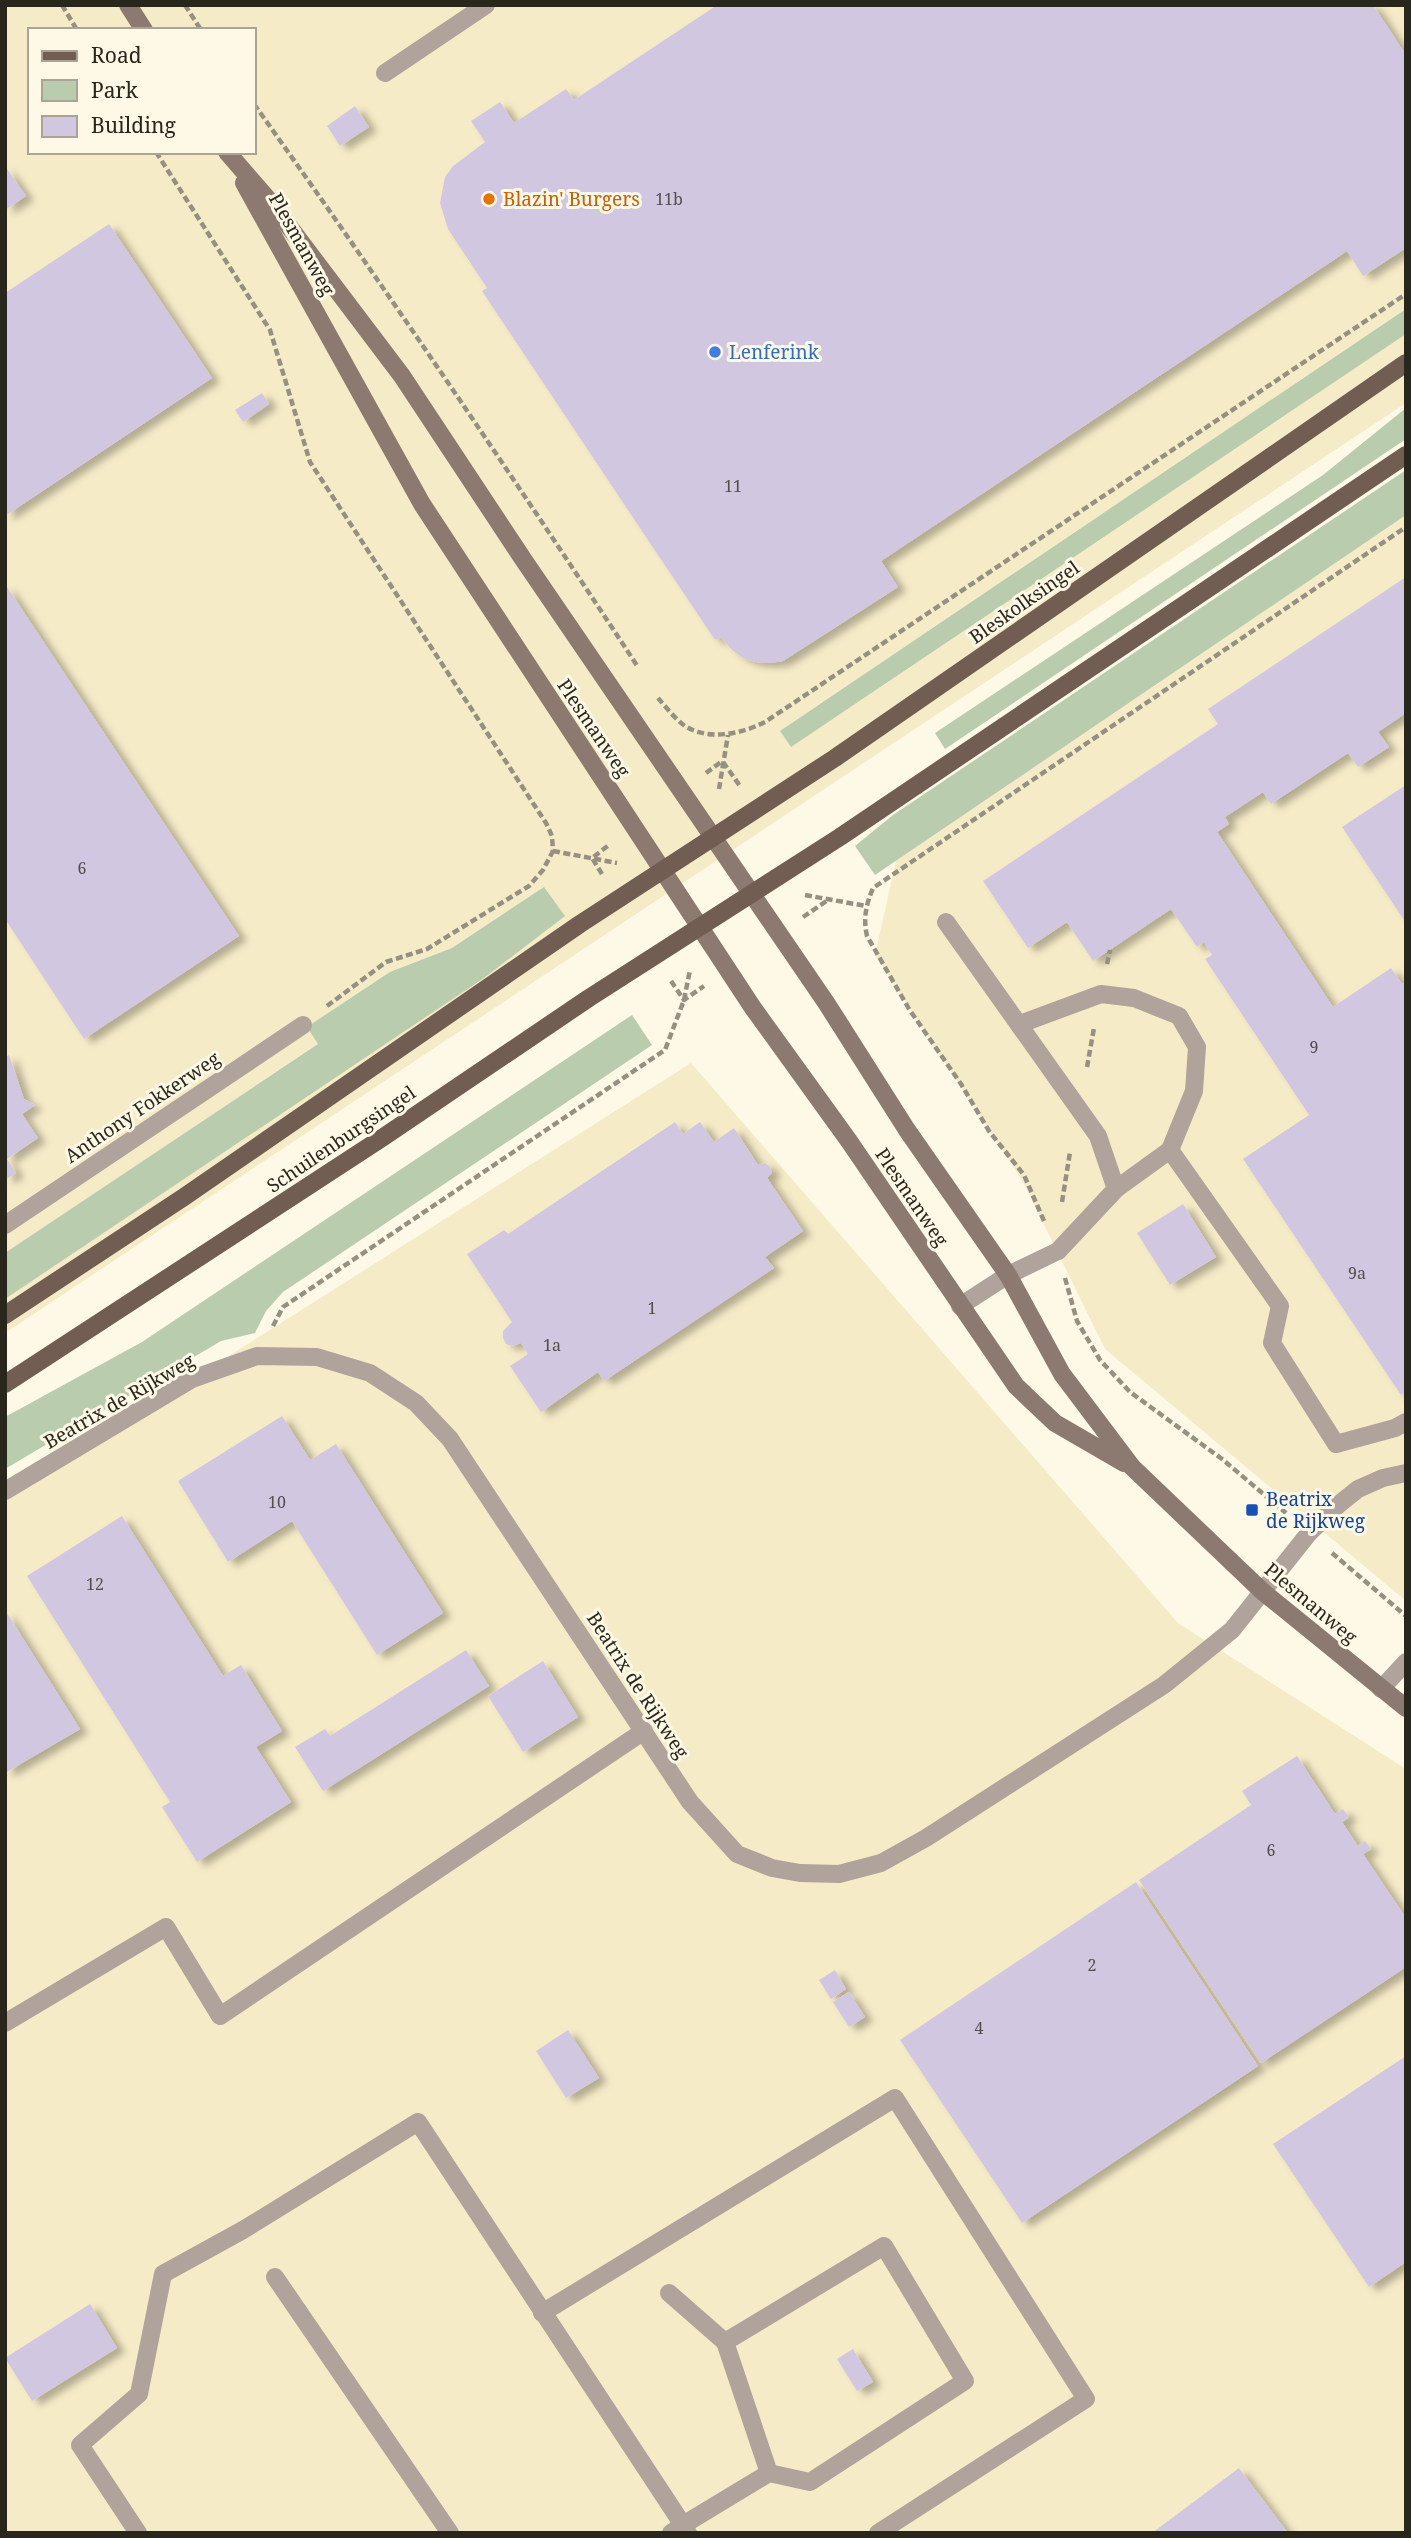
<svg xmlns="http://www.w3.org/2000/svg" width="1411" height="2538" font-family="'Noto Serif',serif">
  <style>
    .built { fill: #f6ebc7; fill-rule: evenodd }
    .green { fill: #b9ccae }
    .building { fill: #d2c7e1; filter: url(#shadow) }
    .lines { fill: none; stroke-linecap: round; stroke-linejoin: round }
    .path { stroke: #959082; stroke-width: 4.5; stroke-dasharray: 7 3.5; stroke-linecap: butt }
    .service { stroke: #afa39c; stroke-width: 18 }
    .minor { stroke: #afa39c; stroke-width: 18 }
    .secondary { stroke: #8c7a71; stroke-width: 18 }
    .primary { stroke: #725d52; stroke-width: 18 }
    .food-dot { fill: #e8710a; stroke: #fef8e7; stroke-width: 2.5 }
    .shop-dot { fill: #3f7fe0; stroke: #fef8e7; stroke-width: 2.5 }
    .transit-dot { fill: #1a4fb4; stroke: #fef8e7; stroke-width: 2.5 }
    .labels { text-anchor: middle; dominant-baseline: central; stroke-width: 6; stroke-linejoin: round; paint-order: stroke }
    .number-label { font-size: 16px; fill: #534e4c }
    .food-label { font-size: 19px; fill: #c56008; stroke: #fef8e7; text-anchor: start }
    .street-label { font-size: 19px; fill: #29261b; stroke: #fef8e7 }
    .shop-label { font-size: 19px; fill: #366cbe; stroke: #fef8e7; text-anchor: start }
    .transit-label { font-size: 19px; fill: #164399; stroke: #fef8e7; text-anchor: start }
  </style>
  <defs>
    <filter id="shadow"><feDropShadow dx="8" dy="4.5" stdDeviation="3.5" flood-color="#0004"/></filter>
  </defs>
  <rect width="100%" height="100%" fill="#fef8e7"/>
  <g class="built">
    <path d="M 5,5 L 1406,5 L 1406,403 L 5,1333 ZM 30,30 L 254,30 L 254,152 L 30,152 Z"/>
    <path d="M 1406,492 L 1406,1601 L 1105,1349 L 1023,1182 L 875,955 L 901,838 Z"/>
    <path d="M 691,1063 L 1178,1623 L 1406,1769 L 1406,2533 L 5,2533 L 5,1498 Z"/>
  </g>
  <g class="green">
    <path d="M 1406,309 L 1406,334 L 791,747 L 780,731 Z"/>
    <path d="M 1406,408 L 1406,439 L 945,749 L 935,733 L 1323,475 Z"/>
    <path d="M 1406,470 L 1406,515 L 875,875 L 855,846 L 893,815 Z"/>
    <path d="M 544,887 L 565,916 L 484,978 L 5,1299 L 5,1253 L 318,1044 L 307,1027 L 390,972 L 452,948 Z"/>
    <path d="M 632,1015 L 652,1045 L 283,1292 L 266,1311 L 255,1333 L 221,1341 L 5,1469 L 5,1417 L 142,1342 Z"/>
  </g>
  <g class="building">
    <path d="M 717,5 L 1373,5 L 1406,55 L 1406,248 L 1363,276 L 1347,251 L 881,561 L 898,587 L 783,661 L 770,663 L 756,662 L 743,658 L 732,650 L 721,637 L 715,640 L 652,546 L 482,291 L 487,288 L 448,229 L 440,203 L 445,177 L 453,166 L 485,142 L 471,121 L 500,102 L 514,123 L 566,89 L 574,100 Z"/>
    <path d="M 355,106 L 369,127 L 340,146 L 327,126 Z"/>
    <path d="M 5,166 L 26,196 L 5,210 Z"/>
    <path d="M 109,224 L 212,378 L 5,516 L 5,293 Z"/>
    <path d="M 262,393 L 269,404 L 243,422 L 235,410 Z"/>
    <path d="M 1406,577 L 1406,713 L 1378,732 L 1389,747 L 1358,767 L 1348,753 L 1271,804 L 1263,792 L 1225,817 L 1229,824 L 1217,832 L 1333,1007 L 1391,968 L 1402,984 L 1406,982 L 1406,1392 L 1401,1395 L 1243,1159 L 1309,1115 L 1205,959 L 1212,955 L 1204,942 L 1197,947 L 1171,909 L 1093,961 L 1067,922 L 1028,948 L 983,881 L 1218,724 L 1208,709 Z"/>
    <path d="M 5,584 L 239,936 L 84,1039 L 5,919 Z"/>
    <path d="M 1406,785 L 1406,923 L 1342,827 Z"/>
    <path d="M 9,1055 L 24,1099 L 35,1105 L 22,1114 L 38,1138 L 7,1159 L 16,1173 L 5,1180 L 5,1058 Z"/>
    <path d="M 675,1122 L 683,1134 L 700,1122 L 714,1142 L 734,1128 L 758,1165 L 765,1163 L 770,1167 L 772,1173 L 767,1178 L 803,1231 L 765,1257 L 774,1268 L 604,1381 L 598,1372 L 541,1412 L 510,1366 L 528,1354 L 521,1343 L 512,1346 L 506,1344 L 503,1338 L 503,1331 L 512,1322 L 467,1254 L 504,1230 L 508,1234 Z"/>
    <path d="M 1183,1204 L 1216,1257 L 1170,1285 L 1137,1233 Z"/>
    <path d="M 282,1416 L 310,1460 L 336,1444 L 443,1613 L 377,1655 L 292,1521 L 228,1562 L 178,1481 Z"/>
    <path d="M 122,1516 L 223,1676 L 241,1665 L 282,1731 L 256,1747 L 291,1802 L 197,1862 L 162,1807 L 170,1802 L 27,1576 Z"/>
    <path d="M 5,1610 L 80,1729 L 5,1773 Z"/>
    <path d="M 466,1650 L 489,1686 L 323,1791 L 295,1747 L 325,1729 L 330,1736 Z"/>
    <path d="M 543,1661 L 578,1717 L 523,1752 L 488,1696 Z"/>
    <path d="M 1297,1756 L 1335,1814 L 1343,1809 L 1349,1817 L 1342,1822 L 1358,1846 L 1365,1841 L 1371,1849 L 1363,1854 L 1406,1918 L 1406,1967 L 1261,2063 L 1139,1880 L 1251,1805 L 1242,1791 Z"/>
    <path d="M 1136,1882 L 1258,2066 L 1022,2223 L 900,2040 Z"/>
    <path d="M 835,1970 L 846,1989 L 831,1999 L 819,1980 Z"/>
    <path d="M 849,1992 L 865,2017 L 849,2027 L 833,2002 Z"/>
    <path d="M 568,2030 L 599,2078 L 566,2098 L 536,2051 Z"/>
    <path d="M 1406,2056 L 1406,2262 L 1369,2287 L 1273,2144 Z"/>
    <path d="M 90,2304 L 117,2348 L 32,2401 L 5,2358 Z"/>
    <path d="M 853,2349 L 873,2382 L 857,2391 L 837,2359 Z"/>
    <path d="M 1239,2468 L 1288,2533 L 1152,2533 Z"/>
  </g>
  <g class="lines">
    <g class="path">
      <path d="M 62,5 L 77,30"/>
      <path d="M 185,5 L 201,30"/>
      <path d="M 254,104 C 386,289 513,477 638,667"/>
      <path d="M 156,152 L 270,330 L 310,462 L 546,823 L 552,836 L 553,851"/>
      <path d="M 658,698 C 666,707 675,719 685,726 C 709,741 741,734 765,722 L 1406,294"/>
      <path d="M 723,762 L 740,786"/>
      <path d="M 706,773 L 721,762"/>
      <path d="M 719,789 L 728,735"/>
      <path d="M 553,851 L 617,863"/>
      <path d="M 602,874 L 592,858 L 609,845"/>
      <path d="M 805,895 L 866,906"/>
      <path d="M 803,917 L 828,900"/>
      <path d="M 1107,964 L 1110,950"/>
      <path d="M 671,981 L 684,1000 L 704,986"/>
      <path d="M 327,1006 L 386,962 L 427,949 L 529,886 L 543,870 L 553,851"/>
      <path d="M 1087,1067 L 1094,1028"/>
      <path d="M 1062,1202 L 1070,1152"/>
      <path d="M 1044,1221 L 1024,1175 L 989,1131 L 961,1084 L 909,1009 L 867,936 C 863,918 866,905 873,888 L 1406,527"/>
      <path d="M 1065,1278 L 1077,1321 L 1100,1360 L 1130,1392 L 1222,1459 L 1286,1513"/>
      <path d="M 273,1326 L 283,1307 L 665,1050 L 684,1000 L 690,970"/>
      <path d="M 1332,1553 L 1406,1616"/>
    </g>
    <g class="service">
      <path d="M 385,73 L 486,5"/>
      <path d="M 946,922 L 1098,1136 L 1116,1189"/>
      <path d="M 1020,1024 L 1101,994 L 1134,998 L 1179,1016 L 1197,1047 L 1194,1091 L 1170,1150 L 1116,1189 L 1058,1251"/>
      <path d="M 1170,1150 L 1280,1306 L 1272,1343 L 1336,1444 L 1395,1428 L 1406,1422"/>
      <path d="M 1381,1689 L 1406,1662"/>
      <path d="M 5,2023 L 166,1927 L 220,2016 L 644,1731"/>
      <path d="M 275,2277 L 450,2533"/>
      <path d="M 669,2293 L 725,2342 L 884,2246 L 965,2381 L 810,2482 L 769,2473 L 683,2525 L 688,2533"/>
      <path d="M 542,2313 L 895,2098 L 1086,2399 L 878,2533"/>
      <path d="M 725,2342 L 769,2473"/>
      <path d="M 138,2533 L 80,2445 L 139,2394 L 163,2274 L 243,2230 L 418,2122 L 683,2525 L 671,2533"/>
    </g>
    <g class="minor">
      <path d="M 5,1225 L 303,1025"/>
      <path d="M 960,1306 L 1008,1275 L 1058,1251"/>
      <path d="M 5,1491 L 192,1379 L 257,1356 L 317,1357 L 370,1373 L 416,1403 L 450,1439 L 690,1802 L 737,1854 L 772,1868 L 800,1873 L 839,1874 L 881,1863 L 926,1838 L 1164,1685 L 1232,1630 L 1309,1533 L 1338,1505 L 1358,1489 L 1383,1478 L 1406,1473"/>
    </g>
    <g class="secondary">
      <path d="M 128,5 L 144,30"/>
      <path d="M 227,152 L 272,204 L 402,376 L 523,559 L 827,1004 L 907,1130 L 1008,1275 L 1062,1374 L 1132,1467 L 1262,1591 L 1406,1708"/>
      <path d="M 244,183 L 422,504 L 753,1008 L 849,1141 L 1016,1386 L 1055,1423 L 1124,1463"/>
    </g>
    <g class="primary">
      <path d="M 5,1315 L 184,1197 L 580,924 L 835,758 L 1406,363"/>
      <path d="M 5,1384 L 382,1138 L 589,998 L 840,837 L 1406,455"/>
    </g>
  </g>
  <circle class="food-dot" cx="489" cy="199" r="7"/>
  <circle class="shop-dot" cx="715" cy="352" r="7"/>
  <rect class="transit-dot" x="1245" y="1503" width="14" height="14" rx="3.5"/>
  <g class="labels">
    <g class="number-label">
      <text x="669" y="199">11b</text>
      <text x="733" y="486">11</text>
      <text x="82" y="868">6</text>
      <text x="1314" y="1047">9</text>
      <text x="1357" y="1273">9a</text>
      <text x="652" y="1308">1</text>
      <text x="552" y="1345">1a</text>
      <text x="277" y="1502">10</text>
      <text x="95" y="1584">12</text>
      <text x="1271" y="1850">6</text>
      <text x="1092" y="1965">2</text>
      <text x="979" y="2028">4</text>
    </g>
    <g class="food-label">
      <text x="503" y="199">Blazin' Burgers</text>
    </g>
    <g class="street-label">
      <text transform="translate(302 244) rotate(61)">Plesmanweg</text>
      <text transform="translate(1024 602) rotate(-35)">Bleskolksingel</text>
      <text transform="translate(594 728) rotate(56)">Plesmanweg</text>
      <text transform="translate(142 1107) rotate(-34)">Anthony Fokkerweg</text>
      <text transform="translate(341 1139) rotate(-34)">Schuilenburgsingel</text>
      <text transform="translate(912 1197) rotate(56)">Plesmanweg</text>
      <text transform="translate(119 1401) rotate(-30)">Beatrix de Rijkweg</text>
      <text transform="translate(1311 1603) rotate(40)">Plesmanweg</text>
      <text transform="translate(638 1685) rotate(57)">Beatrix de Rijkweg</text>
    </g>
    <g class="shop-label">
      <text x="729" y="352">Lenferink</text>
    </g>
    <g class="transit-label">
      <text x="1266" y="1499">Beatrix<tspan x="1266" dy="22">de Rijkweg</tspan></text>
    </g>
  </g>
  <rect width="1411" height="2538" fill="none" stroke="#29261b" stroke-width="14"/>
  <rect x="28" y="28" width="228" height="126" fill="#fef8e7" stroke="#a9a495" stroke-width="2"/>
  <rect x="42" y="51" width="35" height="10" fill="#725d52" stroke="#a9a495" stroke-width="2"/>
  <text x="91" y="63" font-size="21" fill="#29261b">Road</text>
  <rect x="42" y="80" width="35" height="21" fill="#b9ccae" stroke="#a9a495" stroke-width="2"/>
  <text x="91" y="98" font-size="21" fill="#29261b">Park</text>
  <rect x="42" y="116" width="35" height="21" fill="#d2c7e1" stroke="#a9a495" stroke-width="2"/>
  <text x="91" y="133" font-size="21" fill="#29261b">Building</text>
</svg>
